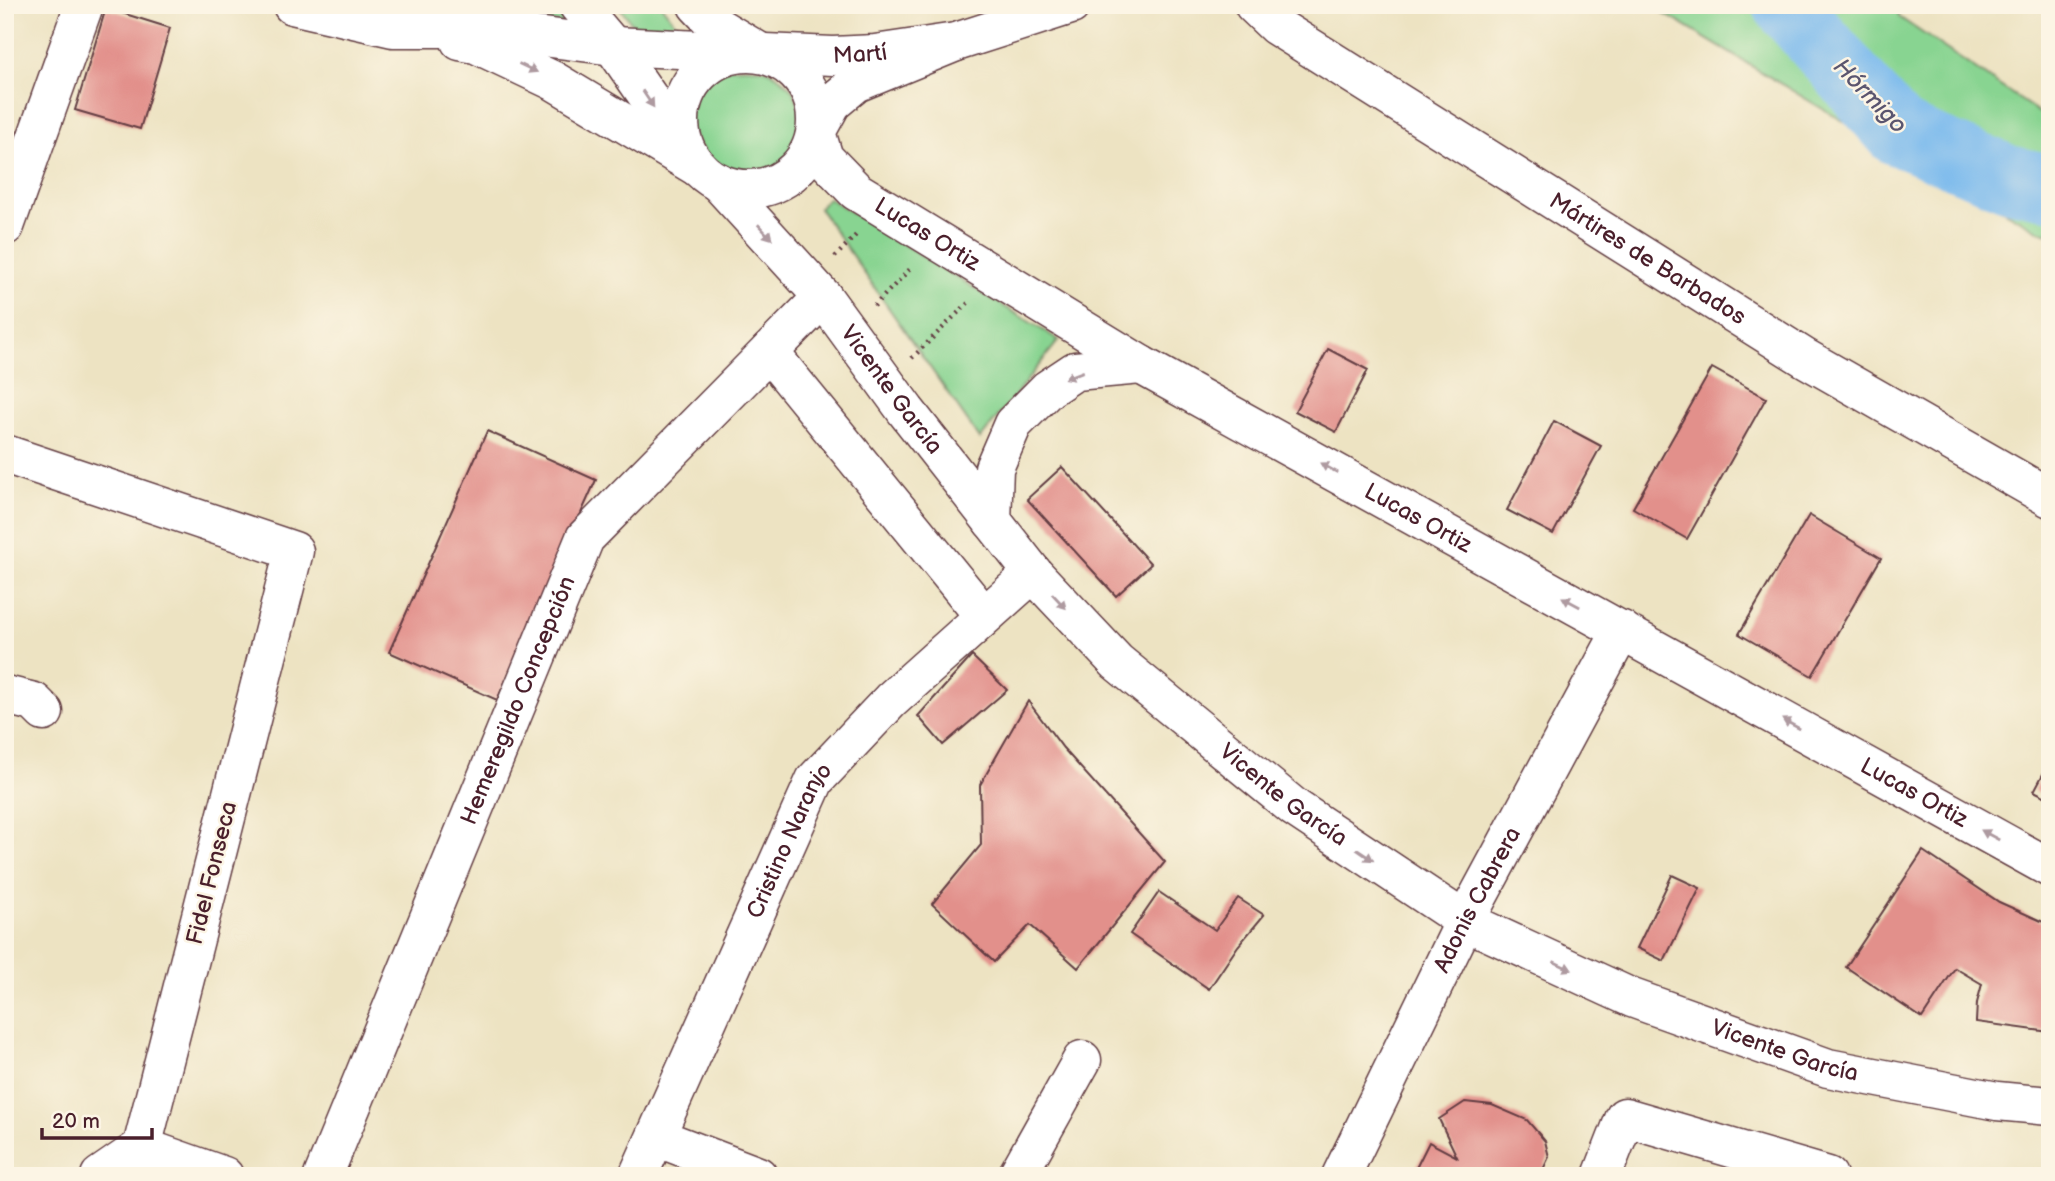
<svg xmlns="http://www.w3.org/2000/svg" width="2055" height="1181" font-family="'Balsamiq Sans',sans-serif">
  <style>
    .green { fill: #88d491; stroke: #697a5e; stroke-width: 2 }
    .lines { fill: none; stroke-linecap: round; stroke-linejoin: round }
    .river { stroke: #79b9ed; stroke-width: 66 }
    .building { fill: #e2908b }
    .minor-casing { stroke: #623c42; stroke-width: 41 }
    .major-casing { stroke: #623c42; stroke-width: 41 }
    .path { stroke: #623c42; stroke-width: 4.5; stroke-dasharray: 2 5; stroke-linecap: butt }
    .minor { stroke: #fff; stroke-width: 38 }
    .major { stroke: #fff; stroke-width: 38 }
    .oneway { fill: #ae9aa0 }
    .labels { text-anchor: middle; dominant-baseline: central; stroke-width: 5; stroke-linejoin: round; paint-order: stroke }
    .street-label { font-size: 23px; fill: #4a1f2b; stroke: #fcf5e5 }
    .water-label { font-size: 24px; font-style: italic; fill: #5a556f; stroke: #fcf5e5 }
  </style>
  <rect width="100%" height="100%" fill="#fcf5e5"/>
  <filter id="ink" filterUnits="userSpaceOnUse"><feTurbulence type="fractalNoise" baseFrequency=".0143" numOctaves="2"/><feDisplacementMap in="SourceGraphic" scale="14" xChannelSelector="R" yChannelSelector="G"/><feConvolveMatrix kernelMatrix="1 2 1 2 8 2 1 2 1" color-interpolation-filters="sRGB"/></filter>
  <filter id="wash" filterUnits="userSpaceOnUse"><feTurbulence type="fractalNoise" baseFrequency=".00686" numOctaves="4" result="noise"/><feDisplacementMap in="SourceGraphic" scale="28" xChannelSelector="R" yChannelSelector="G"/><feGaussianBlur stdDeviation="1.57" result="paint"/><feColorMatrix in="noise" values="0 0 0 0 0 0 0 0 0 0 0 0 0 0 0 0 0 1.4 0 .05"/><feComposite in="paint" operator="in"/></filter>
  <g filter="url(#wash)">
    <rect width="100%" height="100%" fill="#ede3c2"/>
    <g class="green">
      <path d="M 467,5 L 554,5 L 571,24 L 462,15 Z"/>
      <path d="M 618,5 L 661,5 L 681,30 L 638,31 Z"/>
      <path d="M 1650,5 L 1896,5 L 1899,17 L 2050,120 L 2050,233 L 2040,231 L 1831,114 Z"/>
      <path d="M 722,68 C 735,68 752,66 765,69 C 770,70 775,74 779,77 C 824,108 795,186 741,181 C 734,181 726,178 719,176 L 684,121 C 691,93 697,83 722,68 Z"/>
      <path d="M 828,198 L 1059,340 L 980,439 L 819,208 Z"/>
    </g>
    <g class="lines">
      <path class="river" d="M 1786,5 L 1898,133 L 2008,178 L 2050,187"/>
    </g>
    <g id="blocks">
      <g class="building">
        <path d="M 106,8 L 170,28 L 140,129 L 75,110 Z"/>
        <path d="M 1328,349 L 1368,370 L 1336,432 L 1295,411 Z"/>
        <path d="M 1712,368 L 1766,398 L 1687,539 L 1633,508 Z"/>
        <path d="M 1554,421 L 1601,446 L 1553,534 L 1507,510 Z"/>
        <path d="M 487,431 L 596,480 L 497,700 L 389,652 Z"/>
        <path d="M 1062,467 L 1151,564 L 1116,596 L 1027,499 Z"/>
        <path d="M 1809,515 L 1881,558 L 1812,676 L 1739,634 Z"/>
        <path d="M 972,656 L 1007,690 L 943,745 L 918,716 Z"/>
        <path d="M 1028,701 L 1063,748 L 1165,862 L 1078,968 L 1030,925 L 994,962 L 932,904 L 981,845 L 980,785 Z"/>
        <path d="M 2050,761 L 2050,799 L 2034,791 Z"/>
        <path d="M 1923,851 L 1999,902 L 2050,925 L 2050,1032 L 1976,1022 L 1977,1003 L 1982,984 L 1955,968 L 1922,1018 L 1846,967 Z"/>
        <path d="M 1672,875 L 1700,888 L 1664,961 L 1637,948 Z"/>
        <path d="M 1159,892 L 1215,930 L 1238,898 L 1264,915 L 1238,946 L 1209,989 L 1130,934 Z"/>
        <path d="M 1465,1102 L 1492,1105 L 1527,1120 L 1545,1141 L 1549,1157 L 1540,1176 L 1412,1176 L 1429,1142 L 1457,1157 L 1439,1119 Z"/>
      </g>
    </g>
  </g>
  <g filter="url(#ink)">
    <use href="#blocks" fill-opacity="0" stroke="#623c42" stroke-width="2"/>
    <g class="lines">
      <defs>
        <g id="minor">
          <path id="s1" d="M 1254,5 L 1276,26 L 1805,358 L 2050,498"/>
          <path d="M 5,226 L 84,5"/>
          <path d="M 769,352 L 984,616"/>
          <path d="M 5,454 L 294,551 L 142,1147 L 100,1176"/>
          <path d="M 5,695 L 34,702 L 44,712"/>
          <path d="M 656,1137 L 758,1176"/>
          <path d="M 142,1147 L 224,1176"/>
          <path id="s2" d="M 323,1176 L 585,538 L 823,297"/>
          <path id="s3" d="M 638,1176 L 815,780 L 891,700 L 1033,573"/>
          <path d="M 1017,1176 L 1082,1060"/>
          <path id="s4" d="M 1341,1176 L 1465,921 L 1622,630"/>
          <path d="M 1602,1176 L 1625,1117 L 1828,1176"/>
        </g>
        <g id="major">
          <path id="s5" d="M 292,5 L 393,28 L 474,28 L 613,46 L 833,56 L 875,54 L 956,42 L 1071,5"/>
          <path d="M 578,5 L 613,46 L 685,150"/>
          <path d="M 697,5 L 718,27 L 758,51"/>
          <path d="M 460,41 L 476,44 L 554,81 L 699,168"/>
          <path id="s6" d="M 956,42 L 856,83 L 832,103 L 816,132 L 824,158 L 856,191 L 1141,365 L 2050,868"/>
          <circle cx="748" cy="121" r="68"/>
          <path id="s7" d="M 718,182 L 823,297 L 906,411 L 1033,573 L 1117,662 L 1295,808 L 1465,921 L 1632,998 L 1828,1068 L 1997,1101 L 2050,1106"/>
          <path d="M 992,521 L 994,468 L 1013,424 L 1048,389 L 1075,371 L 1141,365"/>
        </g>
      </defs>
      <use href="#minor" class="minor-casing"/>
      <use href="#major" class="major-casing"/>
      <g class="path">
        <path d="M 835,257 L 856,235"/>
        <path d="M 874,306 L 912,267"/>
        <path d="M 912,358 L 968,303"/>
      </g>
      <use href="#minor" class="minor"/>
      <use href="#major" class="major"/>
    </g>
    <defs><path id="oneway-solid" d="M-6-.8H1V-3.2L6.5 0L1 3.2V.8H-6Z" transform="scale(1.75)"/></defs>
    <g class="oneway">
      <use href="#oneway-solid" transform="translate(528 68) rotate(25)"/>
      <use href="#oneway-solid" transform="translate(648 99) rotate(56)"/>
      <use href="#oneway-solid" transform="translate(765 232) rotate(47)"/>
      <use href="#oneway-solid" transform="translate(1074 375) rotate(159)"/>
      <use href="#oneway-solid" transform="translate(1329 468) rotate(-151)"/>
      <use href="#oneway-solid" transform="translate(1059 601) rotate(47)"/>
      <use href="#oneway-solid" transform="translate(1571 602) rotate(-151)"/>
      <use href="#oneway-solid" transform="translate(1791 724) rotate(-151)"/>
      <use href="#oneway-solid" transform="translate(1990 835) rotate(-151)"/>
      <use href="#oneway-solid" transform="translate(1365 855) rotate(34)"/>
      <use href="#oneway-solid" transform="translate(1563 966) rotate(25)"/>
    </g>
  </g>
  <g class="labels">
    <g class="street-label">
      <text stroke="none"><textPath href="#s5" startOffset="572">Martí</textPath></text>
      <text stroke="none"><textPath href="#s6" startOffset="329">Lucas Ortiz</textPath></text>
      <text stroke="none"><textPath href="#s1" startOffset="469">Mártires de Barbados</textPath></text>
      <text stroke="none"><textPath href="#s7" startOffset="271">Vicente García</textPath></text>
      <text stroke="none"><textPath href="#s6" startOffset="896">Lucas Ortiz</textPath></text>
      <text stroke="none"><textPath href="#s2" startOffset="514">Hemeregildo Concepción</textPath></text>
      <text stroke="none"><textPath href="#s6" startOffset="1463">Lucas Ortiz</textPath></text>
      <text stroke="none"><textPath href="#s7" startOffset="838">Vicente García</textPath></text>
      <text stroke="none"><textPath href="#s3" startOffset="368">Cristino Naranjo</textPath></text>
      <text transform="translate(212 873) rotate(-76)">Fidel Fonseca</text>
      <text stroke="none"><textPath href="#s4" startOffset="308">Adonis Cabrera</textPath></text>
      <text stroke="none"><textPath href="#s7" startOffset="1405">Vicente García</textPath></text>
    </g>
    <g class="water-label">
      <text transform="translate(1870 96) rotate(46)">Hórmigo</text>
    </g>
  </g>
  <rect width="2055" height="1181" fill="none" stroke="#fcf5e5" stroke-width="28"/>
  <path d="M42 1128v10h110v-10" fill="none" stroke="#4a1f2b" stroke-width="3.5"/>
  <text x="52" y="1128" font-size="21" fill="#4a1f2b" stroke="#fcf5e5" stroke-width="5" paint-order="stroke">20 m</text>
</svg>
